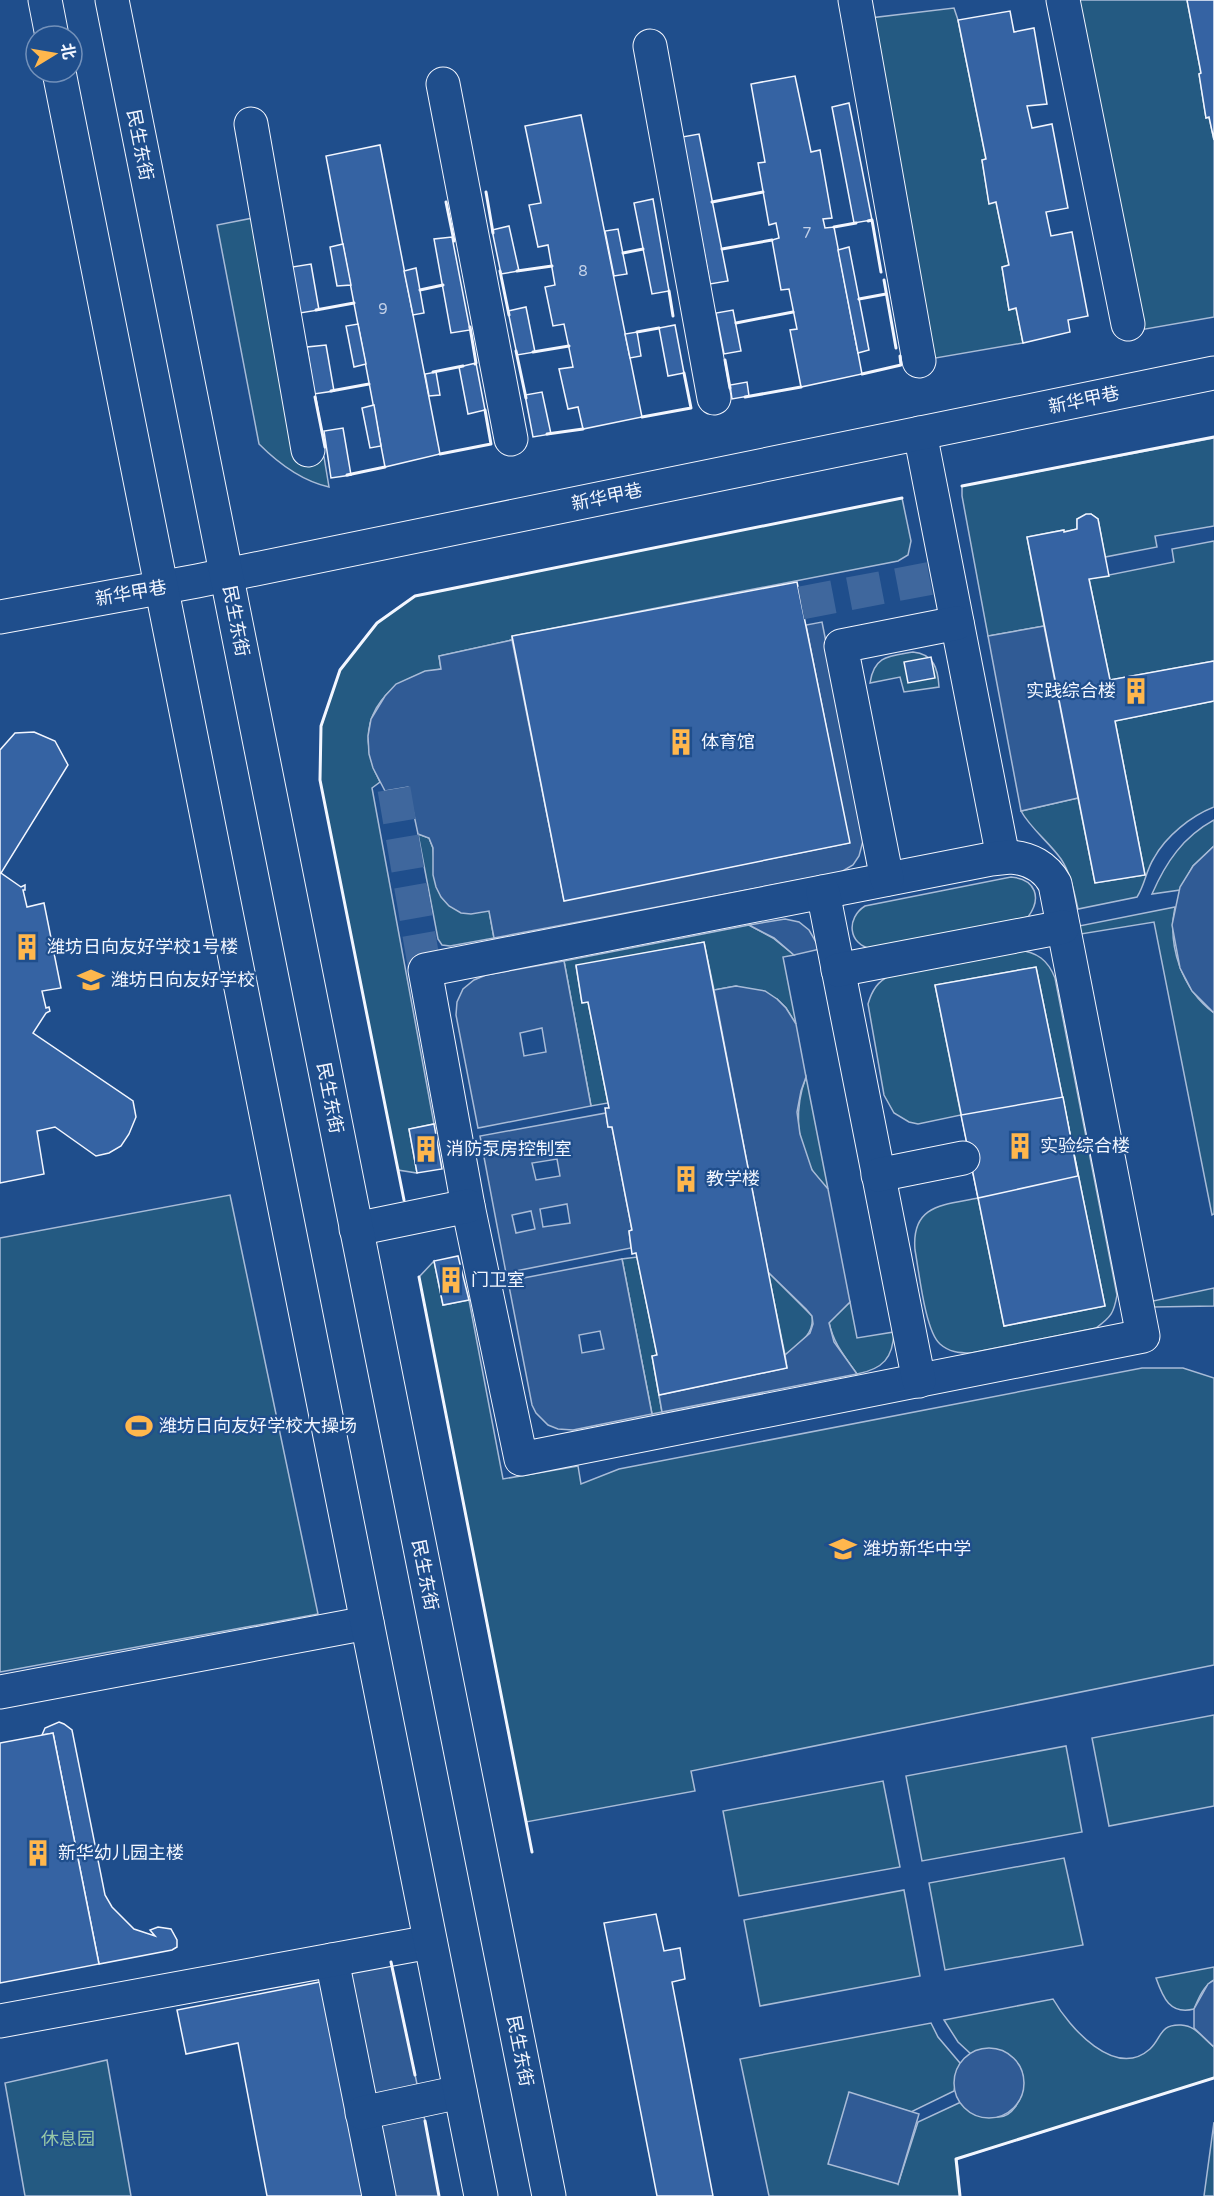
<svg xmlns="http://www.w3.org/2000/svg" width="1214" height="2196" font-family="'Varela Round','Noto Sans SC',sans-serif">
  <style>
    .green { fill: #245a82; stroke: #a8bbd7; stroke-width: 1.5 }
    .parking { fill: #305b95; stroke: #a8bbd7; stroke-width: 1.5; fill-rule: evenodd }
    .building { fill: #3563a3; stroke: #f2f6ff; stroke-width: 1.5 }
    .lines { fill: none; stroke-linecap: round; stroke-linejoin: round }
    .minor-tunnel { stroke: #3f679d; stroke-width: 33; stroke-dasharray: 33 16; stroke-linecap: butt }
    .minor-casing { stroke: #f2f6ff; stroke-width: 35 }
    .major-casing { stroke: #f2f6ff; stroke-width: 35 }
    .minor { stroke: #1f4e8c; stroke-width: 33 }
    .major { stroke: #1f4e8c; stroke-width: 33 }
    .wall { stroke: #f2f6ff; stroke-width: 3 }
    .labels { text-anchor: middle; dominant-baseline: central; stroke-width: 4.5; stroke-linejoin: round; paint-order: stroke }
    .number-label { font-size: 15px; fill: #c3d1e8 }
    .street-label { font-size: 18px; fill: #f2f6ff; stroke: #1f4e8c }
    .poi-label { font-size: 18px; fill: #f2f6ff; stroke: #1f4e8c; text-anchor: start }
    .park-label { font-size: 18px; fill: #97c8a6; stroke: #1f4e8c }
  </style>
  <rect width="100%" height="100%" fill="#1f4e8c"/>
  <g class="green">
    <path d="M 1078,0 L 1187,0 L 1201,73 L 1199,74 L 1206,118 L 1209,117 L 1214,140 L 1214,317 L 1140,330 Z"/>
    <path d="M 954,8 L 958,20 L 986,159 L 982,160 L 989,203 L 996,202 L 1009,265 L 1002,267 L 1009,310 L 1016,308 L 1023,343 L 930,359 L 870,18 Z"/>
    <path d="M 253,218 L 300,458 L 324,457 L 329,487 C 302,481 278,463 259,444 L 217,225 Z"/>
    <path d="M 1214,438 L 1214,526 L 1155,536 L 1157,547 L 1105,557 L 1098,519 L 1091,514 L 1077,519 L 1077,529 L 1064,532 L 1063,530 L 1027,537 L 1044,626 L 988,636 L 962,496 L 962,486 Z"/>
    <path d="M 902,498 L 911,541 L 908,555 L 898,561 L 512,636 L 512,640 L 439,656 L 441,669 C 380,679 350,725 380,782 L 372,788 L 434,1124 L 409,1129 L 417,1173 L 398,1170 L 320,780 L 321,727 L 340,670 L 377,623 L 415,596 Z"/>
    <path d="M 1214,541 L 1214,661 L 1110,680 L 1089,579 L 1174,562 L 1172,549 Z"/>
    <path d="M 913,652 C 934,654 938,669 939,687 L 904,692 L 900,677 L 870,683 C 874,655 890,656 913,652 Z"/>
    <path d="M 1214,701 L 1214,807 C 1191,816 1166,836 1154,858 C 1146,870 1145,885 1137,897 L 1078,909 C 1074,892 1071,874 1061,859 C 1049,842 1031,829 1021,811 L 1078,798 L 1095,883 L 1145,875 L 1115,721 Z"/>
    <path d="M 1214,820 L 1214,846 L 1193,866 L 1180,890 L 1152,894 C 1166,862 1183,837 1214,820 Z"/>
    <path d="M 418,834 L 429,838 L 433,848 L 434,860 L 489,910 L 494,938 L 450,946 L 442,945 L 438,939 Z"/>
    <path d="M 1011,877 C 1036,879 1042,898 1028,917 L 871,949 C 848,944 846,918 865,906 Z"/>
    <path d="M 1175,907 C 1167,946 1182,989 1214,1013 L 1214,1214 L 1212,1215 L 1154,922 L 1081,934 L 1079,926 Z"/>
    <path d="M 749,925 L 773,938 L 794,955 L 783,957 L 796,1024 L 786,1008 L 777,999 L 736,986 L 714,990 L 704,942 L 576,966 L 582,1003 L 588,1002 L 608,1103 L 591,1106 L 564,961 Z"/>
    <path d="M 1018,950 C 1037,952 1048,960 1055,978 L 1117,1295 C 1114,1313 1111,1317 1096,1328 L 971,1353 C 959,1353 949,1352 940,1344 C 925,1331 919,1271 915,1250 C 911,1204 944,1205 978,1198 L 1004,1326 L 1105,1306 L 1036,967 L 935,985 L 961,1115 L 918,1124 L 909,1122 L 894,1113 L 884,1095 L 868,1004 C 872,990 878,981 891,975 Z"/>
    <path d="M 806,1077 L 828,1189 C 823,1183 816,1177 812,1170 C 795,1143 795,1106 806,1077 Z"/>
    <path d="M 230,1195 L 318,1614 L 0,1672 L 0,1238 Z"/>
    <path d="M 637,1257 L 657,1355 L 652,1356 L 662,1412 L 652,1414 L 622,1259 Z"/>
    <path d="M 434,1261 L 443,1305 L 469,1300 L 503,1479 L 578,1466 L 581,1484 L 619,1469 L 1142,1368 L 1183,1368 L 1214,1378 L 1214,1665 L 691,1771 L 695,1791 L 526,1822 L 419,1277 Z"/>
    <path d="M 768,1272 L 812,1316 C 815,1335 797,1345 785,1355 Z"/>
    <path d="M 1214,1288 L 1214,1306 L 1154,1307 L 1153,1301 Z"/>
    <path d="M 850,1302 L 857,1338 L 894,1332 C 893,1358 883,1369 857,1374 C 845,1357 833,1343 829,1322 Z"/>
    <path d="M 1214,1715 L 1214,1806 L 1109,1826 L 1092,1738 Z"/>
    <path d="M 1066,1746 L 1082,1832 L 922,1861 L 906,1776 Z"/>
    <path d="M 883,1781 L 900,1867 L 739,1896 L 723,1811 Z"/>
    <path d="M 1064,1858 L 1083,1945 L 945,1970 L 929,1883 Z"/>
    <path d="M 904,1890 L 920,1976 L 760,2006 L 744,1920 Z"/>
    <path d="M 1214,1967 L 1214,1980 C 1203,1987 1199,1997 1194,2009 C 1170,2015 1163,1998 1156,1978 Z"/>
    <path d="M 1053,1999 C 1069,2027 1115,2080 1150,2049 C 1162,2038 1159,2024 1181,2025 C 1197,2026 1202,2038 1214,2047 L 1214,2078 L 957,2159 L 960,2196 L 769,2196 L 740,2059 L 931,2023 L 938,2037 L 960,2063 L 954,2091 L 911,2112 L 849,2093 L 898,2184 L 918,2122 L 961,2102 C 969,2112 978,2112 990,2115 C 993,2116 996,2117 999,2117 C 1024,2116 1040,2056 993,2051 C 984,2050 979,2050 971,2054 L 958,2042 L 944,2020 Z"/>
    <path d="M 107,2060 L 131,2196 L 25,2196 L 5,2083 Z"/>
    <path d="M 1214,2122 L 1214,2196 L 1204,2196 Z"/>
  </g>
  <g class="parking">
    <path d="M 822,622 L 862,822 L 863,841 L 859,856 L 853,865 L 841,872 L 494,938 L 489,911 L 471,914 L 461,913 L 449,906 L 441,897 L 436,887 L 433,875 L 433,848 L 429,838 L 418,834 L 408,787 L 385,791 L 373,768 L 369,754 L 368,736 L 371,719 L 385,696 L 396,684 L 425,671 L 441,669 L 439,656 L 512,640 L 564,900 L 849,843 L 806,625 Z"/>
    <path d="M 1044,626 L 1078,798 L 1021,811 L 988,636 Z"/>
    <path d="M 1214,846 L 1214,1013 L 1192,991 L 1180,968 L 1172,925 L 1180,887 L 1193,866 Z"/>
    <path d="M 785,919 L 799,922 L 809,930 L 820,949 L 794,955 L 774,938 L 749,925 Z"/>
    <path d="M 564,961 L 591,1106 L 478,1128 L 456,1015 L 457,1002 L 463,989 L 474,980 L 486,975 ZM 542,1028 L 546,1052 L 524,1056 L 520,1033 Z"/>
    <path d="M 736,986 L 765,991 L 777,999 L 786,1008 L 796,1024 L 806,1077 L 801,1091 L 797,1112 L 800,1134 L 812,1170 L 828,1189 L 850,1302 L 829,1323 L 834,1342 L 857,1374 L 662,1412 L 659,1395 L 787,1368 L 785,1355 L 810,1333 L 813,1324 L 812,1316 L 806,1309 L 768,1272 L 714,990 Z"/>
    <path d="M 606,1113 L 608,1127 L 612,1127 L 632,1230 L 629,1231 L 631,1248 L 506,1273 L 480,1136 ZM 557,1159 L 560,1176 L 536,1180 L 532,1163 ZM 567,1204 L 570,1223 L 543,1227 L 540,1209 ZM 531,1211 L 535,1229 L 516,1233 L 512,1215 Z"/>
    <path d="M 622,1259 L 652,1414 L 573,1430 L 558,1429 L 548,1425 L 536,1413 L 532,1405 L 508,1281 ZM 600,1331 L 604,1349 L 582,1353 L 579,1335 Z"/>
    <path d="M 390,1959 L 425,2121 L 439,2196 L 388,2196 L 347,1969 Z"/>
    <path d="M 1214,1980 L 1214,2047 L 1194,2028 L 1194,2009 L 1208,1984 Z"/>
    <circle cx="989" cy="2083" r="35"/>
    <path d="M 849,2092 L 919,2114 L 898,2184 L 828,2164 Z"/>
  </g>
  <g class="building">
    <path d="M 1187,0 L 1214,0 L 1214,140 L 1209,117 L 1206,118 L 1199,74 L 1201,73 Z"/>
    <path d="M 1010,11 L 1014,32 L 1034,28 L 1047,104 L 1027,106 L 1032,128 L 1052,124 L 1068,208 L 1046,212 L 1051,236 L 1072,232 L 1088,316 L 1068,320 L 1070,332 L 1023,343 L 1016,308 L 1009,310 L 1002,267 L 1009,265 L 996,202 L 989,204 L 982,160 L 986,159 L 958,20 Z"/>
    <path d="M 795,76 L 811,152 L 820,150 L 832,218 L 823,219 L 825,228 L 834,227 L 862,374 L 801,387 L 790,330 L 797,329 L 789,289 L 781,290 L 772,240 L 779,238 L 776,223 L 769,225 L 758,163 L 765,162 L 751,84 Z"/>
    <path d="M 849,103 L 872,220 L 854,223 L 832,107 Z"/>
    <path d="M 581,115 L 642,417 L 583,429 L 578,407 L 568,409 L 559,369 L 573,367 L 564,324 L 553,326 L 545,287 L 555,285 L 548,245 L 538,247 L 529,205 L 541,203 L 525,126 Z"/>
    <path d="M 699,134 L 728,281 L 710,284 L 682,137 Z"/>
    <path d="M 380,145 L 440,454 L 385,467 L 326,156 Z"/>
    <path d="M 653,199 L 669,291 L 652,294 L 634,203 Z"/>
    <path d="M 509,226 L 519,271 L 501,274 L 492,230 Z"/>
    <path d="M 618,229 L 627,274 L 614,276 L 605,231 Z"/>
    <path d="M 452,237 L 470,330 L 451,333 L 434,239 Z"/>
    <path d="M 343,244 L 351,285 L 337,286 L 330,247 Z"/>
    <path d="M 849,247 L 869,350 L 858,353 L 838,250 Z"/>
    <path d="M 311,264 L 319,310 L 300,313 L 292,267 Z"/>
    <path d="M 416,268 L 424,313 L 413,315 L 404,271 Z"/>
    <path d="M 526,307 L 535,352 L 517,355 L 508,311 Z"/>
    <path d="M 733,310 L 741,351 L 724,354 L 716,313 Z"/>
    <path d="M 358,324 L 366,364 L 354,367 L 346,326 Z"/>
    <path d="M 675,325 L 684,373 L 668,376 L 659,328 Z"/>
    <path d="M 637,332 L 641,356 L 630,358 L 625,334 Z"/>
    <path d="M 326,345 L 334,391 L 314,394 L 307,347 Z"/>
    <path d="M 476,363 L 485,410 L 468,414 L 459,367 Z"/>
    <path d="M 436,372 L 440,395 L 429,396 L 425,374 Z"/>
    <path d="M 747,382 L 749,396 L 732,399 L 730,385 Z"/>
    <path d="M 542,392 L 551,434 L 533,437 L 525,395 Z"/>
    <path d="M 374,405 L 381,446 L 370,448 L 362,408 Z"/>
    <path d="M 343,428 L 351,475 L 331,478 L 324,431 Z"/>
    <path d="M 1086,514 L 1091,514 L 1098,519 L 1109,576 L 1089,579 L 1110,680 L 1214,661 L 1214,701 L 1115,721 L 1145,875 L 1095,883 L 1027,537 L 1064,530 L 1064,532 L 1077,529 L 1077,519 Z"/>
    <path d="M 797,582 L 850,843 L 564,901 L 512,636 Z"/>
    <path d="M 931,657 L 935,678 L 908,683 L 904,662 Z"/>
    <path d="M 34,732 L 55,741 L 68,765 L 1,873 L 21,887 L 25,885 L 25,890 L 23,890 L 27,907 L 44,903 L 61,988 L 42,991 L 46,1008 L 49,1007 L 50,1011 L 46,1013 L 33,1033 L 133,1101 L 136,1117 L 129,1134 L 121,1146 L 109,1153 L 96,1156 L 55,1127 L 37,1131 L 44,1174 L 0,1183 L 0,750 L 15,733 Z"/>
    <path d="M 704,942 L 787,1368 L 659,1395 L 652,1356 L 657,1355 L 636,1253 L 632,1254 L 629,1231 L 632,1230 L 612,1127 L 608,1127 L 605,1108 L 609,1108 L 588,1002 L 582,1003 L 576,965 Z"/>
    <path d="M 1036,967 L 1105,1306 L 1004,1326 L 935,985 Z"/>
    <path d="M 1063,1097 L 1078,1176 L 978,1198 L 961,1115 Z"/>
    <path d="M 434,1124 L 442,1169 L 417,1173 L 409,1129 Z"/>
    <path d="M 458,1256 L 469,1300 L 443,1305 L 434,1261 Z"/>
    <path d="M 59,1722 L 64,1724 L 72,1730 L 105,1895 L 112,1907 L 134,1929 L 155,1936 L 150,1930 L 158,1927 L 171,1929 L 177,1940 L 177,1947 L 172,1950 L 99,1964 L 53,1733 L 42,1735 L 45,1728 Z"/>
    <path d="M 53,1733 L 99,1964 L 0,1983 L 0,1743 Z"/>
    <path d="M 656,1914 L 664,1951 L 680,1948 L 685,1979 L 672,1982 L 713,2196 L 657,2196 L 604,1923 Z"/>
    <path d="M 325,1981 L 368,2196 L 267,2196 L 238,2043 L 186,2054 L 177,2010 Z"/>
  </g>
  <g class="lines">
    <g class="minor-tunnel">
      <path d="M 801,603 L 948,575"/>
      <path d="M 394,789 L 425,970"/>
    </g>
    <defs>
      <g id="minor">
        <path d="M 855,0 L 919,361"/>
        <path d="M 1063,0 L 1128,324"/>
        <path d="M 650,46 L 714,398"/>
        <path d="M 443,84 L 511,439"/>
        <path d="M 251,124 L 308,450"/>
        <path d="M 920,433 L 1003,857"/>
        <path d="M 0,617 L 197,581 L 1214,373"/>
        <path d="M 1010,857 C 1029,858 1046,867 1055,884 L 1143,1336 L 521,1459 L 468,1206 L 425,970 L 991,859 Z"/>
        <path d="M 887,879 L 841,646 L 957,623"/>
        <path d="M 823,892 L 919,1381"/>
        <path d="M 838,970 L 1063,927"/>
        <path d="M 878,1175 L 963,1158"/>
        <path d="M 356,1229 L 468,1206"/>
        <path d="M 0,1692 L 367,1623"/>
        <path d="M 332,1960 L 379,2196"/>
        <path d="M 0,2021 L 430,1942"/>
        <path d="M 362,2113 L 460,2092"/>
      </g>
      <g id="major">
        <path d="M 45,0 L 52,36"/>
        <path d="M 112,0 L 549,2196"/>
        <path d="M 59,72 L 481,2196"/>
      </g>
    </defs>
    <use href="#minor" class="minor-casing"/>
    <use href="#major" class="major-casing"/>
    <use href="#minor" class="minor"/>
    <use href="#major" class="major"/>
    <g class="wall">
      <path d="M 486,192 L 493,233"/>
      <path d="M 446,202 L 454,241"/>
      <path d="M 712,202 L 763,192"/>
      <path d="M 868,221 L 872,220 L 881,272"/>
      <path d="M 834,227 L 856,223"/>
      <path d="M 722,249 L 772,240"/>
      <path d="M 623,253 L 643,249"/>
      <path d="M 500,271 L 509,315"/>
      <path d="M 517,271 L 552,266"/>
      <path d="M 884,280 L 896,348"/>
      <path d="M 420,290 L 443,285"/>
      <path d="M 669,291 L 673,316"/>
      <path d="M 859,299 L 886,294"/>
      <path d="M 316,310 L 354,303"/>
      <path d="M 736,323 L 793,312"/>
      <path d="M 470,327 L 476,363 L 475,364"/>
      <path d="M 637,332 L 659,328"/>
      <path d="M 516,351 L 526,398"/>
      <path d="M 533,352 L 569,346"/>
      <path d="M 725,360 L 730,388"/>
      <path d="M 433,372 L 463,366"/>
      <path d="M 862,374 L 901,365 L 900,356"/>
      <path d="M 331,391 L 369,384"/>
      <path d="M 315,397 L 325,447"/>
      <path d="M 745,397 L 801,387"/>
      <path d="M 642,417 L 691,408 L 684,373"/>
      <path d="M 547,434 L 583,429"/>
      <path d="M 440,454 L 491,444 L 485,410"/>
      <path d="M 347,475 L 385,467"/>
      <path d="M 962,486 L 1214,437"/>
      <path d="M 404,1200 L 320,780 L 321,726 L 340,670 L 377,623 L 415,596 L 902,498"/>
      <path d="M 419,1277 L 532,1852"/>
      <path d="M 391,1962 L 415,2075"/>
      <path d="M 425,2121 L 439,2196"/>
      <path d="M 960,2196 L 956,2159 L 1214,2078"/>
    </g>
  </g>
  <defs>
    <symbol id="building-bare" viewBox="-9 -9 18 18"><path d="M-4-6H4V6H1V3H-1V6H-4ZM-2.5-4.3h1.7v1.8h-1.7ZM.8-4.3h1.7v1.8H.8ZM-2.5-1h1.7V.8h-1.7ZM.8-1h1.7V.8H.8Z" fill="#ffb74d" stroke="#1f4e8c" stroke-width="2.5" paint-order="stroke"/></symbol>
    <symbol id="school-bare" viewBox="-9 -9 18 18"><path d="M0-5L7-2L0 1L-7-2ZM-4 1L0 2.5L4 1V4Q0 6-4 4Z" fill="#ffb74d" stroke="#1f4e8c" stroke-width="2.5" paint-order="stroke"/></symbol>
    <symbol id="stadium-bare" viewBox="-9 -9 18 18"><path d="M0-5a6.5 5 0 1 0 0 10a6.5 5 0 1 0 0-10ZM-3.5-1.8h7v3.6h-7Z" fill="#ffb74d" stroke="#1f4e8c" stroke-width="2.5" paint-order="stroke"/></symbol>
  </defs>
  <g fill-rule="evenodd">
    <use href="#building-bare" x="1117" y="672" width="38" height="38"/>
    <use href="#building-bare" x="662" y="723" width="38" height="38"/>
    <use href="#building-bare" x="8" y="928" width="38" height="38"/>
    <use href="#school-bare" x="72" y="961" width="38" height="38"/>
    <use href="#building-bare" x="1001" y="1127" width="38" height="38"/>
    <use href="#building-bare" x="407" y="1130" width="38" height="38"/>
    <use href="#building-bare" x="667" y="1160" width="38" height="38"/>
    <use href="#building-bare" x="432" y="1261" width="38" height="38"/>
    <use href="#stadium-bare" x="120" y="1407" width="38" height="38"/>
    <use href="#school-bare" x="824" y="1530" width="38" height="38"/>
    <use href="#building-bare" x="19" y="1834" width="38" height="38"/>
  </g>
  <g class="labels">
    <g class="number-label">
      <text x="807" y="233">7</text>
      <text x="583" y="271">8</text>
      <text x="383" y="309">9</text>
    </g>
    <g class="street-label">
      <text transform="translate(140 145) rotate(79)">民生东街</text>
      <text transform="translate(1084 400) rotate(-12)">新华甲巷</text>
      <text transform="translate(607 497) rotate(-12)">新华甲巷</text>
      <text transform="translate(131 593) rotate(-10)">新华甲巷</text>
      <text transform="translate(236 621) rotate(79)">民生东街</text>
      <text transform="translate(330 1098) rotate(79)">民生东街</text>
      <text transform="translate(425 1575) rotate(79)">民生东街</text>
      <text transform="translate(520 2051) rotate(79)">民生东街</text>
    </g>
    <g class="poi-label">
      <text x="1116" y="691" text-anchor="end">实践综合楼</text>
      <text x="701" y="742">体育馆</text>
      <text x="47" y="947">潍坊日向友好学校1号楼</text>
      <text x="111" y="980">潍坊日向友好学校</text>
      <text x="1040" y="1146">实验综合楼</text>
      <text x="446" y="1149">消防泵房控制室</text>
      <text x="706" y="1179">教学楼</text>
      <text x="471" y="1280">门卫室</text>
      <text x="159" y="1426">潍坊日向友好学校大操场</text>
      <text x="863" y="1549">潍坊新华中学</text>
      <text x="58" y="1853">新华幼儿园主楼</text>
    </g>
    <g class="park-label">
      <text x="68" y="2139">休息园</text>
    </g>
  </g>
  <g transform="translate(54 54) rotate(79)"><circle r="28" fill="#1f4e8c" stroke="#7391ba" stroke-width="1.5"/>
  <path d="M0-4.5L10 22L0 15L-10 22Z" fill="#ffb74d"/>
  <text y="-9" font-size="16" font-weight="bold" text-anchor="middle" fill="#f2f6ff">北</text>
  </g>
</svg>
